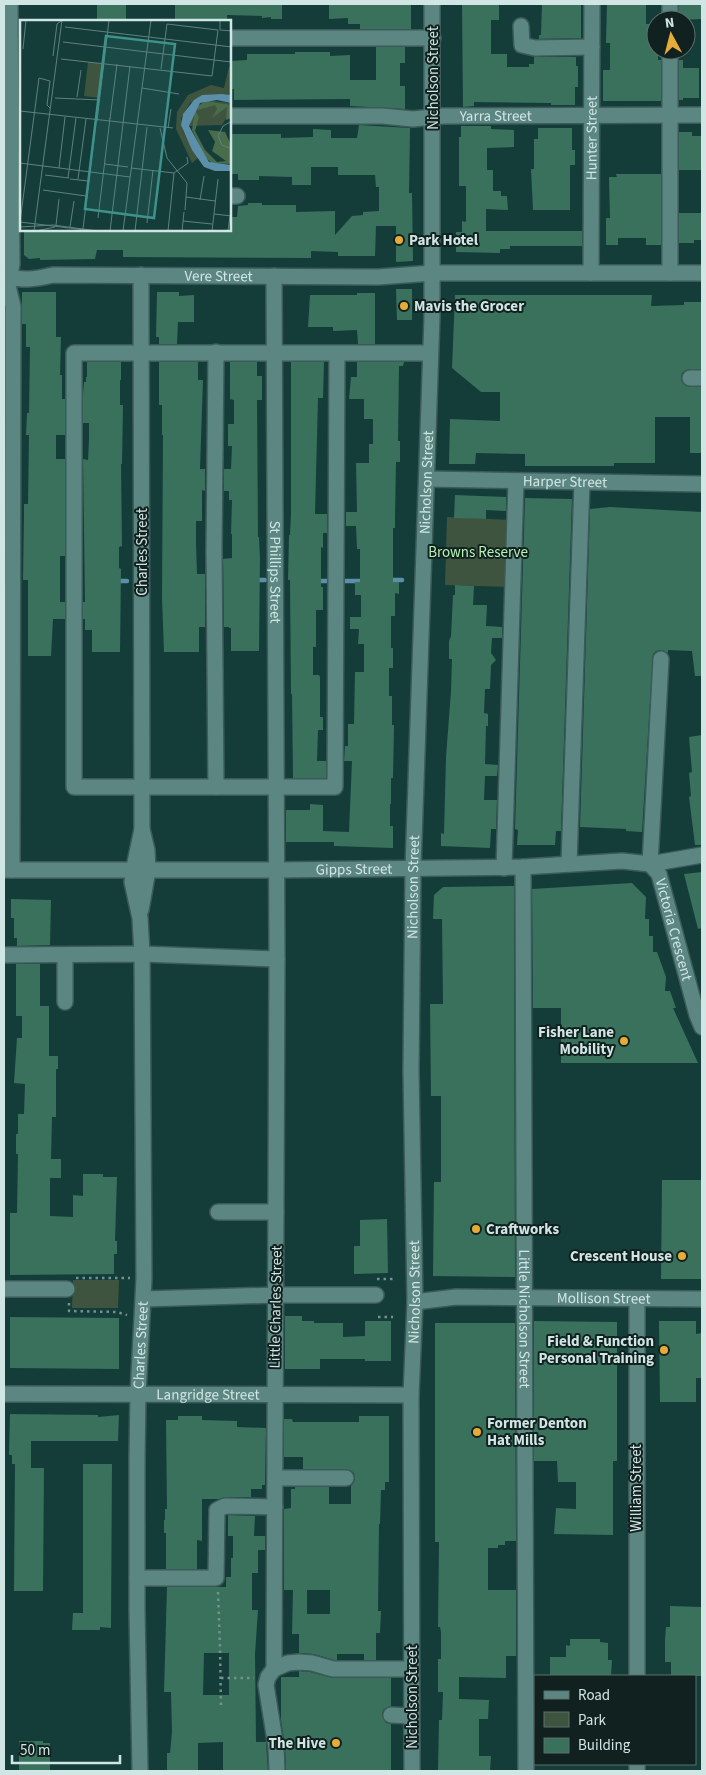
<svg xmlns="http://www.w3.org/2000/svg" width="706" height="1775" font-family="'Source Sans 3',sans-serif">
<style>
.green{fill:#3f543f}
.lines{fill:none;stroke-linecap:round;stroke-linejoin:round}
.stream{stroke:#5b8faa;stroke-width:4.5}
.building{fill:#39715c;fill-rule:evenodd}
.minor-casing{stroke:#3c5a58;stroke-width:18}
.path{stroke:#739290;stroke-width:2.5;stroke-dasharray:2.5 4;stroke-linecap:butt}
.minor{stroke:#5c8682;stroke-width:15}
.poi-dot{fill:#e7ac37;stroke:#10211f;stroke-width:2}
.labels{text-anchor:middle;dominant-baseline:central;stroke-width:4;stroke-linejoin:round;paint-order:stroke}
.street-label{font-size:15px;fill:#d0e6e4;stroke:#10211f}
.poi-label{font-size:15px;font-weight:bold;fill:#d0e6e4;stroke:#10211f;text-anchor:start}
.park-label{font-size:15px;fill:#b6f1b6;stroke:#10211f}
.inset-road{fill:none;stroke:#5f817e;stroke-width:1}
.view{fill:#3f928c;fill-opacity:0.15;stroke:#3f928c;stroke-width:2.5}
.inset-edge{fill:none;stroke:#d0e6e4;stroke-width:2.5}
</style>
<rect width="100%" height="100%" fill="#143d3a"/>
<g class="green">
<path d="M447,517L512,520L510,587L445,585Z"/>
<path d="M73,1280H119L118,1308H72Z"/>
</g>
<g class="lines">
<g class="stream">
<path d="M256,580H265"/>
<path d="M388,580H402"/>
<path d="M116,581H127"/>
<path d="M317,581H332"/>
<path d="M339,581H365"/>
</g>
</g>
<g class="building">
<path d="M97,4H126V21H114V19L97,20Z"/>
<path d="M175,4H282V19H271V17L262,18V16L227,15V19L175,21Z"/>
<path d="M329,4H411V29H360V24H348V18L329,19Z"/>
<path d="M462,4H499V20H491V54H507V67H529V64H534V57H576V66H578V87H575V105H551V103L474,102V106L463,107Z"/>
<path d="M542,4H581V38L539,39V35H541Z"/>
<path d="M607,4H646V24H656V50H658V60H661V101H603V70H610V43H606Z"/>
<path d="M679,4H702V19L679,20Z"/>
<path d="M376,47H405V63H400V86H405V109L350,106V99L234,100V89H230V61L247,60V54H295V52H330V56L350,55V80H376Z"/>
<path d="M679,60H683V68H699V98H683V100H679Z"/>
<path d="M359,125L410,128L409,193H412L413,261L396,262V226H376L375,256H338V252L311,251V258L123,257V250H97L95,259L40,260V258L29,259L24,255V230H230V217H237L238,206L248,205V203H262V205H296V212L335,211V235L352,216L363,215V212L379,211V187H376L375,175H338V167H311V185H292V177L259,176V180H238V174H230V134H281V138L313,137V129L331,130V138H357Z"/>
<path d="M461,126H491V129L514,130V147L487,148V170H493V191H501V196H507L508,210L486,209V231H582V246H510V249H500V253L456,252V232H462V221L466,222V186H459V137H461Z"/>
<path d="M538,128H572V150H575V165H570V210H533L531,169H534V139H538Z"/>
<path d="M679,132H692V136H702V170H679Z"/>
<path d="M616,174H661V245H646V238H618V245H606V218H610L609,177H617Z"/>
<path d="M679,213H702V240H694V243H679Z"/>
<path d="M396,289H412V320H397Z"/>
<path d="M22,292H56V337H61L60,375H62V399H65V435H56V459H65V556H60V602H65V619H53L51,656H28V580H23L24,515V504H28L29,435H26L27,413H29L30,347H26V324H22Z"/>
<path d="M157,292H179V296L194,295V322H178L177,344H159V337H156Z"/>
<path d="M357,293H375V344H358L357,330L333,331V327H308L310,295H357Z"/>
<path d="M455,295H652L651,306L684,305V302H702V369L686,370L682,373L681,378L682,382L686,386L702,387V453H690V417H655V463H614V466H525V454L476,453L475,464H449L450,419L500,421V392H481L452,368Z"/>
<path d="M87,362H121V380H120V405H123L122,464H121L122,546L119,547V568L121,569L120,652H92V630H85V619H83V602H85L83,459L88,460L89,440V423H83V394L84,382H86V377H87Z"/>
<path d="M159,362H198V380H203L200,469H205V491L202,490V521H196V544L197,574H205V627H199V652H164L162,598L163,435H162V405H159Z"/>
<path d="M230,362H257V376H262V400H257L258,537H259L260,558L259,651H231V628H229V627H224L223,559L232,558V534H231L232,500H229V491H224V469H231L232,446H228V424H234V400L230,399Z"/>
<path d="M291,362H324L323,398H318L315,514H327V533H323V548L321,547V587H323V610H316V647H313V675H319L320,677V717H323V730H318L317,761H326V778H293L292,694H291L290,580H288L289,535H290L291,514Z"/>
<path d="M357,362H404L403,366H399L398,441H400V462H396L395,518V528H393V582H399V594L395,593V616H391V648H393V668H389V696H392V725H394L393,778H391V804H390V826H393V848L334,846V842H286V810H310V804L323,805V831L349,832L352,761H344L345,746H348V724H354L355,672H364V644H358L359,629H350V617H361V595H355V582H360V549H357L356,526H346V512H357L356,463H369V444H373V419H364V399H349L351,377H357Z"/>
<path d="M455,495L506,497V511L486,510V519L454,518Z"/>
<path d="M525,498L572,499L561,831H556L555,845H517L518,830L515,829Z"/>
<path d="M610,507L702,512V676H695L692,651L668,650V653L661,650L656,651L653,654L642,832L626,831V829L580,827L590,509Z"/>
<path d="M455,585L474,586L473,605H487L486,626L502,627V638H492L491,653L496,660L491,665L490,689H485L484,713L488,714V726H486L485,764L498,765L497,776H485L484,800H497L496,829H491L490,848L441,846V833L444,834L446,757L451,691L452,659H449V641L451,636L453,595H455Z"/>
<path d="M702,735V845H695L689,797L691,796L689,773L692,772L689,737Z"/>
<path d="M702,872V928L698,929L684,874Z"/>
<path d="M632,883L646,897L645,919H649V936H653V952H657L666,977L665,991H670L676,1008H673L698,1063H561V1008H533L532,889Z"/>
<path d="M514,886L515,1277L433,1276L434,1182H441V1096H431L430,1004H443L442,919H433L434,895L443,887Z"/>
<path d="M11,899L51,900L50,945L17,946V938H14V918H11Z"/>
<path d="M16,964H40V1006H49V1056H58V1069H56V1117H52L51,1159H61V1178H50V1216L73,1217V1195L83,1196V1174H103V1177H117L115,1241H117V1254H114V1274L10,1275V1213H17L18,1154H16V1134H18V1114H24L25,1084L14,1083L17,1038H22V1016H16Z"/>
<path d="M662,1180H702V1279H661Z"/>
<path d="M387,1219L388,1273L354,1274V1246H360V1220Z"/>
<path d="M285,1316H302V1321H314V1323H343V1337L365,1336V1321H391V1361H365V1359H320V1369H285Z"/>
<path d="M10,1317L119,1318V1369L10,1368Z"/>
<path d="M534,1321L617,1322V1461H613V1535L554,1534L556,1508L576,1509V1482H558L557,1461H534Z"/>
<path d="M659,1321H696V1334L702,1333V1378H696V1402H660Z"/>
<path d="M435,1323H515L516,1541H505V1545H498V1548H488V1590H516V1656H506V1678L459,1677V1699L489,1700L488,1719H479V1756H491L490,1771H438L439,1720H442L443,1692H438V1659H441V1632L440,1627H438L439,1542H435Z"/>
<path d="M10,1414L98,1415V1417L119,1415L118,1441H31V1468H44L43,1591H14L15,1464H12V1455H9Z"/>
<path d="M178,1416H202V1420L237,1421V1427L266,1428L265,1485H262V1489H251V1497H225L219,1499H202V1541L197,1540V1569H166V1533H164V1520H165V1509H167L166,1420H178Z"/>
<path d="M359,1416H389V1482H385V1490H381L380,1524H379L378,1611H381L380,1633H376V1660H364V1654H337V1660H334L314,1654L299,1653V1634H292L293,1590H284V1509L291,1508V1489H295V1487H329V1504H351V1486L354,1482L355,1478L354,1473L350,1470L303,1469V1457H284V1419H292L293,1422H359ZM307,1590H330V1614H307Z"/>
<path d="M83,1464H112L111,1628L100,1627V1630H72L73,1613H83Z"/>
<path d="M228,1515L255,1516L254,1536H265V1550H258V1573H252V1610H258L255,1654L256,1742H266L268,1771H223V1742L198,1743V1771H167V1753H170L172,1732L171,1692H164L167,1587H226V1577H231V1558H233V1536H228ZM204,1653H229V1695H203Z"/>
<path d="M670,1606L702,1607V1676H671V1662H665V1640L666,1627H670Z"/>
<path d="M570,1639H600V1642L608,1643V1660H612L611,1676H550V1657H566V1645L570,1646Z"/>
<path d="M299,1671L310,1672L333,1678H391V1706L383,1710L382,1715L386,1723L391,1724V1771H286L285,1746L281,1720V1677H299Z"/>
<path d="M19,1741H43V1743H50V1771H19Z"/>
</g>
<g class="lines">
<g class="minor-casing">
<g id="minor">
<path d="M10,4L12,264L8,286L13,306L12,870"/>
<path d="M670,20V4"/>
<path d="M521,26L522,45L535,48L592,47"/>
<path d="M230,38H433"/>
<path id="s1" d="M230,116H382L413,119L443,116L702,115"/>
<path d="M230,196H237"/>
<path id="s2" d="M591,273L592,4"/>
<path d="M670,273V50"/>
<path id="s3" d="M274,276L277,959L274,1669L268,1677L266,1685L276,1747L277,1771"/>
<path id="s4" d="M4,277C25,280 32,280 53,275L378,277L433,273H702"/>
<path d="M216,352L214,551L216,787"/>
<path d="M337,353L335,787H74V353H430"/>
<path d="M690,378H702"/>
<path id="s5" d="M427,479L702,484"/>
<path d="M569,864L582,482"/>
<path d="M650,864L661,659"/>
<path id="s6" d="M650,864L659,874L697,1015L702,1027"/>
<path id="s7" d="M523,867L526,1771"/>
<path d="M504,868L516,481"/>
<path id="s8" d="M4,870H276L523,867L622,861L650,864L702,855"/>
<path d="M141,910L148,870L147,850L142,829L141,275"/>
<path d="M4,955L142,954L277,959"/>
<path d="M65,955V1002"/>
<path d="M218,1212H276"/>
<path d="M4,1289H67"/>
<path d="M144,1299L276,1295H376"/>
<path id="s9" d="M415,1302L456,1297L702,1299"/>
<path id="s10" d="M4,1394L411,1395"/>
<path d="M275,1478H346"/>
<path d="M137,1578H216L217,1510L225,1506L275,1507"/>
<path d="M274,1669L288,1663L299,1662L312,1663L333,1669H411"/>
<path d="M637,1676V1299"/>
<path d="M391,1715L411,1716"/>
<path d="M637,1764V1771"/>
<path id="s11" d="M140,1771L137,1611V1458L138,1394L144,1278L142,954L140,918L132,882L134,867L142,829"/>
<path id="s12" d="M412,1771L411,1395L415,1302L411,1071L413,869L432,317V4"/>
</g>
</g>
<g class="path">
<path d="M76,1278H130"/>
<path d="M377,1279H394"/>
<path d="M69,1303V1311L117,1312L127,1315"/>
<path d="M378,1317H393"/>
<path d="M218,1592L220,1647L221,1707"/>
<path d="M221,1678H254"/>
</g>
<use href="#minor" class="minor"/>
</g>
<g class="poi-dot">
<circle cx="399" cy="240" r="5"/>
<circle cx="404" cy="306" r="5"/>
<circle cx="624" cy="1041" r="5"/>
<circle cx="476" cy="1229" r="5"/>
<circle cx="682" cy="1256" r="5"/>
<circle cx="664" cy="1350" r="5"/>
<circle cx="477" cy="1432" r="5"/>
<circle cx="336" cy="1743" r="5"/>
</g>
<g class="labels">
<g class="street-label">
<text transform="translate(433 78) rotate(-90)">Nicholson Street</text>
<text stroke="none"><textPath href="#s1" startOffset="266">Yarra Street</textPath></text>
<text stroke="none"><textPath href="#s2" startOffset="135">Hunter Street</textPath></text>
<text stroke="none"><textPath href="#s4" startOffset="215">Vere Street</textPath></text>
<text stroke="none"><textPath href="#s5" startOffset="138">Harper Street</textPath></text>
<text stroke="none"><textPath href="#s12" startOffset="1289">Nicholson Street</textPath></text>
<text transform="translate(142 552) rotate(-90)">Charles Street</text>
<text stroke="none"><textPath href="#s3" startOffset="296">St Phillips Street</textPath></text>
<text stroke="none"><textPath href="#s8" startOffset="350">Gipps Street</textPath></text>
<text stroke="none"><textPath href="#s12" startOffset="884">Nicholson Street</textPath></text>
<text stroke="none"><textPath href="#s6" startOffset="71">Victoria Crescent</textPath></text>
<text stroke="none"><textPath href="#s12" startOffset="479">Nicholson Street</textPath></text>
<text stroke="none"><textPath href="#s9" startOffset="189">Mollison Street</textPath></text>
<text transform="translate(276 1307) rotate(-89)">Little Charles Street</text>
<text stroke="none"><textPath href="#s7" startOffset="452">Little Nicholson Street</textPath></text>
<text stroke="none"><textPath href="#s11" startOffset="426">Charles Street</textPath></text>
<text stroke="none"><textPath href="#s10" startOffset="204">Langridge Street</textPath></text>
<text transform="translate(636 1488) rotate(-90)">William Street</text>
<text transform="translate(412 1697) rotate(-90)">Nicholson Street</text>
</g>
<g class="poi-label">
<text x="409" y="240">Park Hotel</text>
<text x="414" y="306">Mavis the Grocer</text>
<text x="614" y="1032" text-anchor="end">Fisher Lane<tspan x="614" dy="17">Mobility</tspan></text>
<text x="486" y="1229">Craftworks</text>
<text x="672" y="1256" text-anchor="end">Crescent House</text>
<text x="654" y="1341" text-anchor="end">Field &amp; Function<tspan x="654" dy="17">Personal Training</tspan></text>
<text x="487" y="1423">Former Denton<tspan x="487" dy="17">Hat Mills</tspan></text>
<text x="326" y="1743" text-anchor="end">The Hive</text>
</g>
<g class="park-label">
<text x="478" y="552">Browns Reserve</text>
</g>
</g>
<g transform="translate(20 20)">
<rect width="211" height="211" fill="#143d3a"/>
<path d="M68,42L83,44L79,78L64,76ZM209,47H211V75L202,74L170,83L161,98L163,111L178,138L172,143L156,109L157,92L168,75L191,65L204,68ZM185,80L211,83V90L202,105L169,106L174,89Z" fill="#3f543f"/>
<path d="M186,81L211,85V98L206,100L207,87L192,98L197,89L195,85L178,90L177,87ZM175,90L179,97L175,111L185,130L197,142L206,141L192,131L195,122L188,110L205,112L211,125V144L191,143L185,136L172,110Z" fill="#496d4a"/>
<path d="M202,74L211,75V83L197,80L180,83L169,106L189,142L211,145V151H195L184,147L172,130L161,105L163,94L174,80L182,75Z" fill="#5b8faa"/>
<path class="inset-road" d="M120,0H147M200,0V10L212,11M45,7L212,27M43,22L211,42M3,29L6,0M33,36L37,4L41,1M41,39L192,56L198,10L147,4L141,49M122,68L159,74M57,77L61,50M35,78L80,80M0,91L153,108M90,99L97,44M77,101L89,0M212,101L203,106L198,116L202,125L212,129M140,108L147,138L167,163L165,190M148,108L151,89M0,143L110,157M85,144L108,147M39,148L45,97M111,148L154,153L168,143L167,137M25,155L49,158M48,158L56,98M50,159L68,161M58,159L66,99M23,170L66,176M166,177L195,181M180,180L184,156M194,194L212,196M78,198L90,98M163,201L192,204M0,202L19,58L30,61L27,85L30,88M0,202L74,211M127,203L133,150M36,205L39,179M0,207L33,205L78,211M50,207L54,181M63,209L76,101M14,211L42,0M16,211L35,207M90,211L110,46M103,211L131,0M115,211L127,107M148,211L154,153M162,211L164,192M192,211L198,159M208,211L210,196"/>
<path class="view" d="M86,16L155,24L134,198L65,189Z"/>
<rect width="211" height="211" class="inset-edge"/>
</g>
<rect width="706" height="1775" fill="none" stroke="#d0e6e4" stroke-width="10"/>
<rect x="534" y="1675" width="162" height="90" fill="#10211f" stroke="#5d706e"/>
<rect x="544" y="1691" width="25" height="8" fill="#5c8682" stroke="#5d706e"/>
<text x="578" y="1700" font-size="15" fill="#d0e6e4">Road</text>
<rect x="544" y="1712" width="25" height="15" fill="#3f543f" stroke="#5d706e"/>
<text x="578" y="1725" font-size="15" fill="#d0e6e4">Park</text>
<rect x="544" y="1738" width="25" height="15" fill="#39715c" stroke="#5d706e"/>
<text x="578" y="1750" font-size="15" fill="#d0e6e4">Building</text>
<g transform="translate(671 35) rotate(353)"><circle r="24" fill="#10211f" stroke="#5d706e"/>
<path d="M0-4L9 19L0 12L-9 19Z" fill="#e7ac37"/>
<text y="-8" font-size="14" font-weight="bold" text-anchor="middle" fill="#d0e6e4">N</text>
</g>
<path d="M12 1755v8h108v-8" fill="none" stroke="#d0e6e4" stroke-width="2.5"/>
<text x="20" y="1755" font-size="15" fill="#d0e6e4" stroke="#10211f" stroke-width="4" paint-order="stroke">50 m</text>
</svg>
